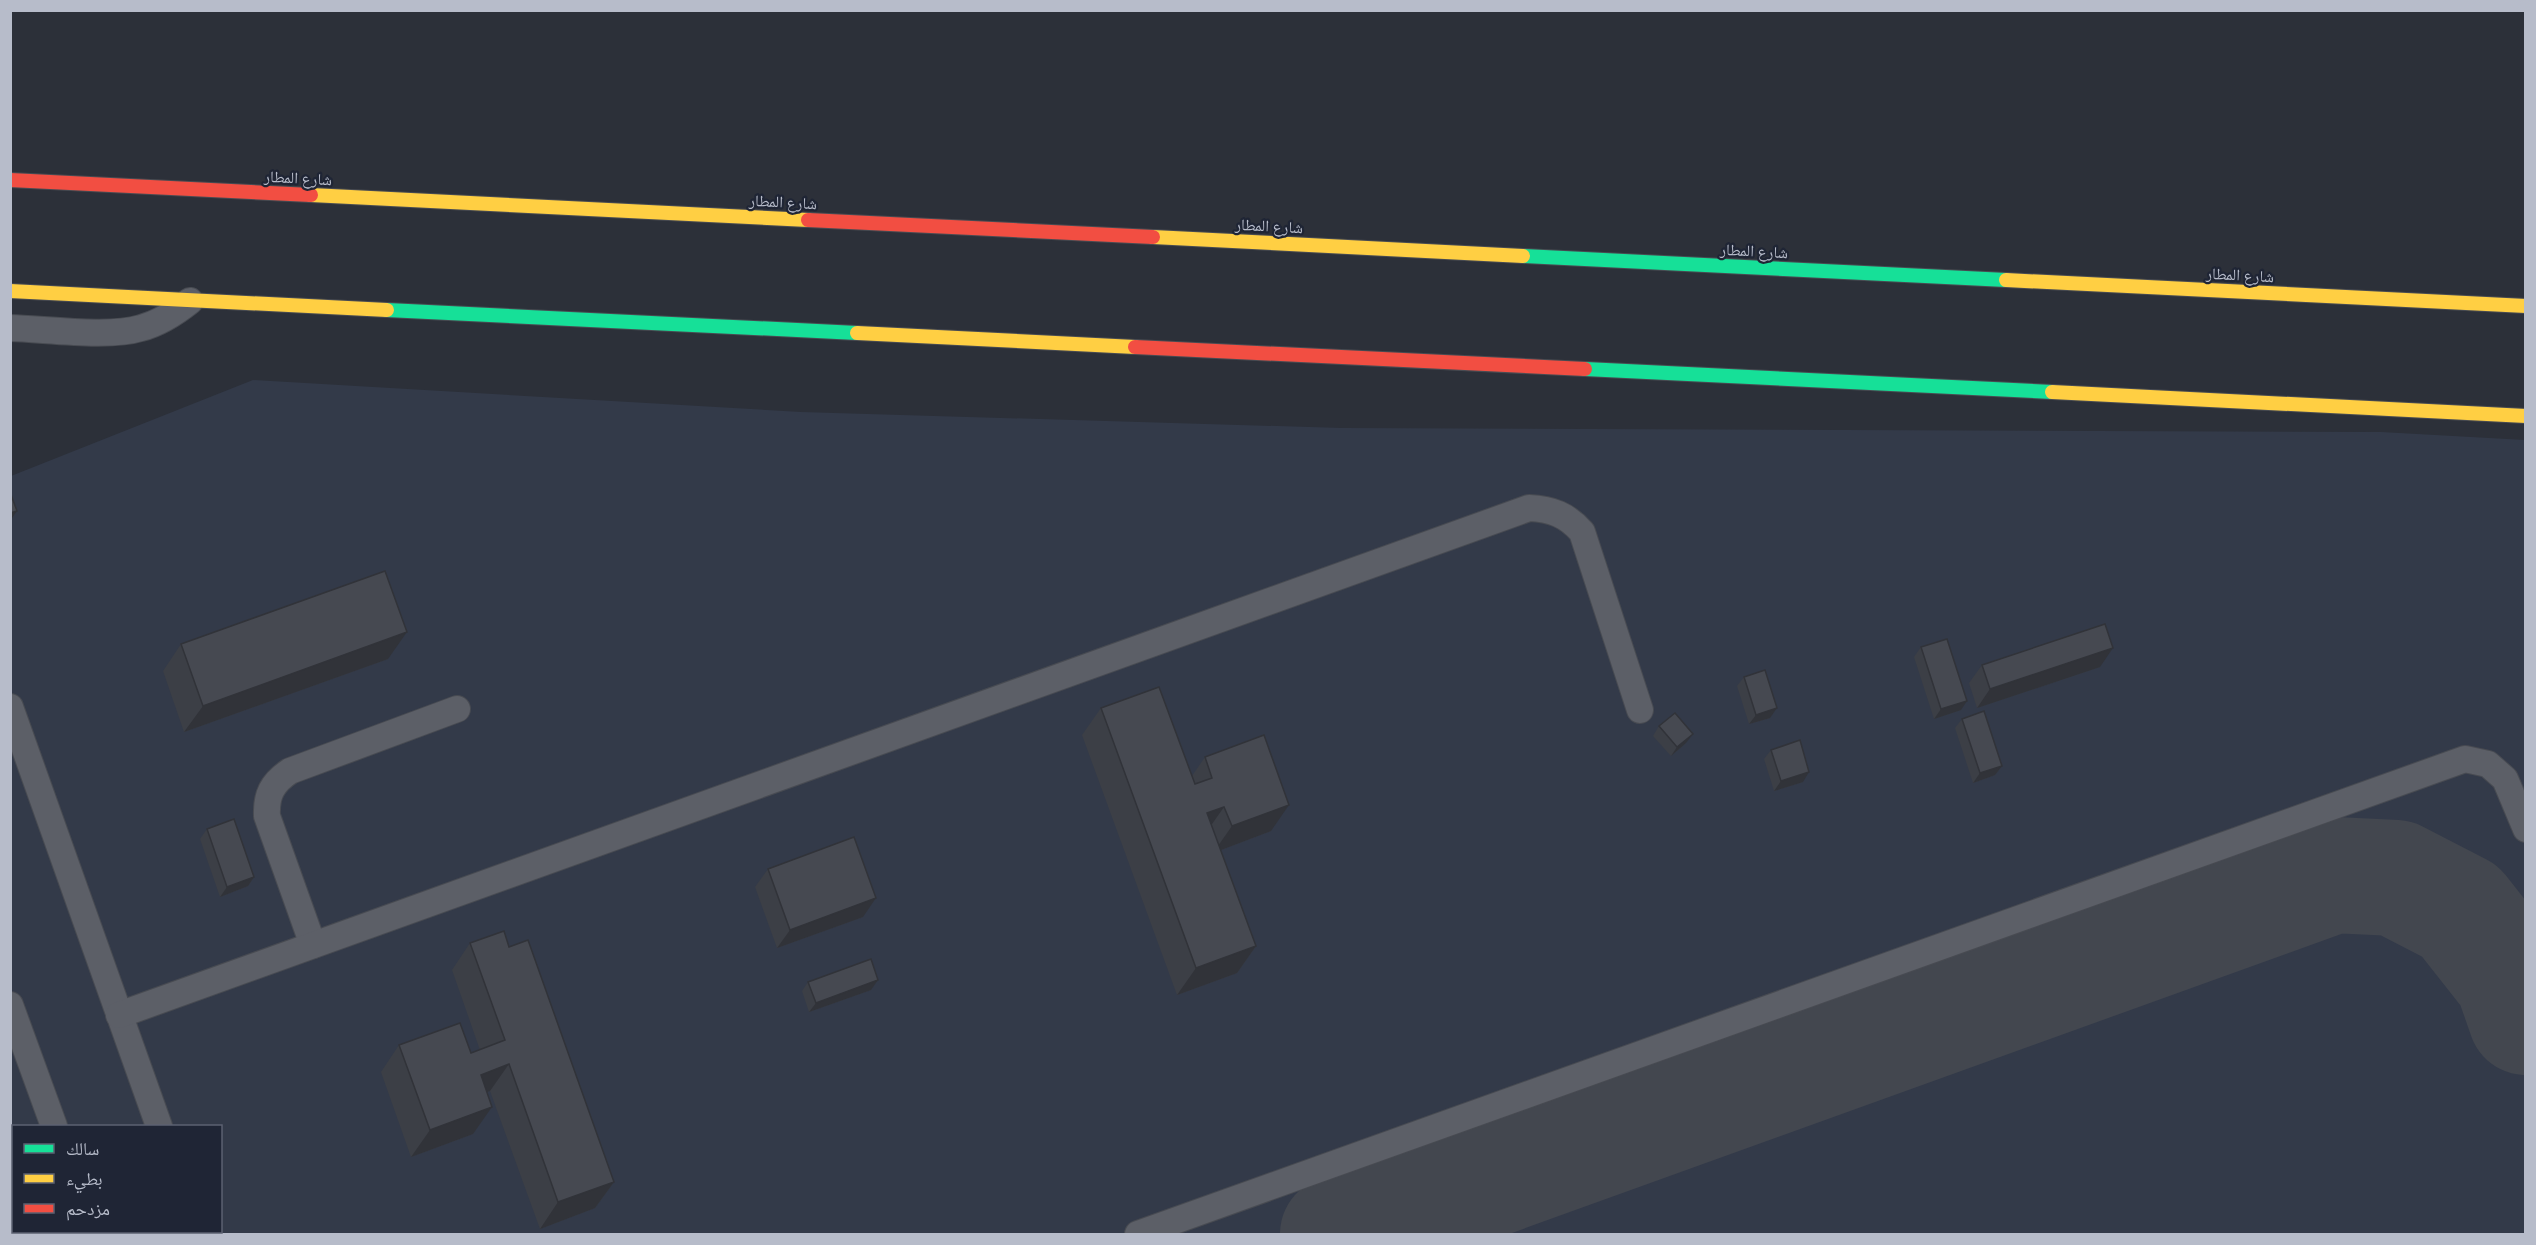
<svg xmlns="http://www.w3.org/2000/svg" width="2536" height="1245" font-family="'Roboto Condensed','Noto Naskh Arabic',sans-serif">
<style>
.airport{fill:#333a49;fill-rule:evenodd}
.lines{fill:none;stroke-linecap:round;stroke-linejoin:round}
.taxiway{stroke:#43474f;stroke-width:116}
.lane-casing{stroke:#484b52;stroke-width:28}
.fast-casing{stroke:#484b52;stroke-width:16}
.slow-casing{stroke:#484b52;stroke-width:16}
.jam-casing{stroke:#484b52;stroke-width:16}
.lane{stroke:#5c5f67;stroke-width:26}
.fast{stroke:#16e098;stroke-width:14}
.slow{stroke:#ffcf43;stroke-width:14}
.jam{stroke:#f24e42;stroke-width:14}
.wall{fill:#3c3f46}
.shaded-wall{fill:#313339}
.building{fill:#464951;stroke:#313339;stroke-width:1.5}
.labels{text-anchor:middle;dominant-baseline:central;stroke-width:4.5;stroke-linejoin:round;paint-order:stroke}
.street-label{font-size:16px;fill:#b7bcca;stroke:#1f2535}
</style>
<rect width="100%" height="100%" fill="#2c3039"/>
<path class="airport" d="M253,380L801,412L1342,428L2381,432L2525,440V1234H11V476ZM14,1126H220V1232H14Z"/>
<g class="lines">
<path class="taxiway" d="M1338,1234L2334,875L2396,878L2460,911L2512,977L2526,1017"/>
<g class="lane-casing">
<g id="lane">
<path d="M10,328C46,329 109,338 141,328C160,323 175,313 190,301"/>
<path d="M10,707L159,1126"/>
<path d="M313,945L267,816C266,795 272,783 290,771L457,709"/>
<path d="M10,1005L54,1126"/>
<path d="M119,1015L1529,508C1552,509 1567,515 1582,532L1640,710"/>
<path d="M91,1232L92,1234"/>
<path d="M196,1232L197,1234"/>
<path d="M1138,1234L2465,759L2488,764L2505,779L2526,829"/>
</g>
</g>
<g class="fast-casing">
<g id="fast">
<path d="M1523,256L2006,280"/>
<path d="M387,310L857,333"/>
<path d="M1585,369L2052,392"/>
</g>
</g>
<g class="slow-casing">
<g id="slow">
<path d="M311,195L808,220"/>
<path d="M1153,237L1523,256"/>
<path d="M2006,280L2526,306"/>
<path d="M10,291L387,310"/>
<path d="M857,333L1135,347"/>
<path d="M2052,392L2526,416"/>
</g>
</g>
<g class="jam-casing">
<g id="jam">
<path d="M10,180L311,195"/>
<path d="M808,220L1153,237"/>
<path d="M1135,347L1585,369"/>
</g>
</g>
<use href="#lane" class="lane"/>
<use href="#fast" class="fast"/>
<use href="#slow" class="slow"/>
<use href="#jam" class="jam"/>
</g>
<g class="wall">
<path d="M181,644L388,659L184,732L163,671Z"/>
<path d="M1921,647L1961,710L1934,719L1914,657Z"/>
<path d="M1982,665L2100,667L1977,708L1969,683Z"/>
<path d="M1744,677L1770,718L1749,724L1737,686Z"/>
<path d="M1101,708L1192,776L1205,757L1271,831L1221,850L1256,946L1237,973L1177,995L1082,735Z"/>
<path d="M1962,719L2002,766L1995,775L1973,783L1955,728Z"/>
<path d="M1659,726L1686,743L1671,756L1653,736Z"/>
<path d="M1771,750L1803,782L1774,791L1764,759Z"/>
<path d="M207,829L254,877L248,886L220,897L200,839Z"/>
<path d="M768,869L863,917L777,948L755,887Z"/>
<path d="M470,943L509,947L614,1182L595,1208L540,1229L490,1091L487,1092L473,1134L411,1157L381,1072L399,1045L471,1053L480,1050L452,970Z"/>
<path d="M808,982L871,990L809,1012L802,991Z"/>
</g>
<g class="shaded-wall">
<path d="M17,511L10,521V513Z"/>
<path d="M407,632L388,659L184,732L203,706Z"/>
<path d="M2113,648L2100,667L1977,708L1990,689Z"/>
<path d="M1967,701L1961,710L1934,719L1941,709Z"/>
<path d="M1777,708L1770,718L1749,724L1756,715Z"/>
<path d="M1693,734L1686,743L1671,756L1677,747Z"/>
<path d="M2002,766L1995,775L1973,783L1980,773Z"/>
<path d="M1809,772L1803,782L1774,791L1781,781Z"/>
<path d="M1289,805L1271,831L1213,853L1232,826Z"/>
<path d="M1224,807L1205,834L1207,813Z"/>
<path d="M254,877L248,886L220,897L227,887Z"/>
<path d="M876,898L863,917L777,948L790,930Z"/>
<path d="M1256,946L1237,973L1177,995L1196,968Z"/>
<path d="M878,980L871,990L809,1012L816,1003Z"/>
<path d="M509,1064L490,1091L462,1101L481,1075Z"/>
<path d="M492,1107L473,1134L411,1157L430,1130Z"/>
<path d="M614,1182L595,1208L540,1229L558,1202Z"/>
</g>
<g class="building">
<path d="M10,492L17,511L10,513Z"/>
<path d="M385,571L407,632L203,706L181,644Z"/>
<path d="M2105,624L2113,648L1990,689L1982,665Z"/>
<path d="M1947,639L1967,701L1941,709L1921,647Z"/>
<path d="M1765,670L1777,708L1756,715L1744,677Z"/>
<path d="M1159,687L1195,784L1212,778L1205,757L1264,735L1289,805L1232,826L1224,807L1207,813L1256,946L1196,968L1101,708Z"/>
<path d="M1984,711L2002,766L1980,773L1962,719Z"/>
<path d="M1675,713L1693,734L1677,747L1659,726Z"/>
<path d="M1800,740L1809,772L1781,781L1771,750Z"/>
<path d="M234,819L254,877L227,887L207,829Z"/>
<path d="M854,837L876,898L790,930L768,869Z"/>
<path d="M504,931L509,947L528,940L614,1182L558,1202L509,1064L481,1075L492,1107L430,1130L399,1045L460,1023L471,1053L505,1040L470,943Z"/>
<path d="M871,959L878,980L816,1003L808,982Z"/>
</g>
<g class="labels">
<g class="street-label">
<text transform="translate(298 178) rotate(3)">شارع المطار</text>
<text transform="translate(783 202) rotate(3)">شارع المطار</text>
<text transform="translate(1269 226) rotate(3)">شارع المطار</text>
<text transform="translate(1754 251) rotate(3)">شارع المطار</text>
<text transform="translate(2240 275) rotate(3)">شارع المطار</text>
</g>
</g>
<rect width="2536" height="1245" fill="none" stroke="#b7bcca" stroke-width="24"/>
<rect x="12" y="1125" width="210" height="108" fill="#1f2535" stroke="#5c6171" stroke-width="1.5"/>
<rect x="24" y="1144" width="30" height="9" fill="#16e098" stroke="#5c6171" stroke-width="1.5"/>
<text x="66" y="1155" font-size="18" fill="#b7bcca">سالك</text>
<rect x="24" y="1174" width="30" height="9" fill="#ffcf43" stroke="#5c6171" stroke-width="1.5"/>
<text x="66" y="1185" font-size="18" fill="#b7bcca">بطيء</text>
<rect x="24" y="1204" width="30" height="9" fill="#f24e42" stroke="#5c6171" stroke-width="1.5"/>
<text x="66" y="1215" font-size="18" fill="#b7bcca">مزدحم</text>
</svg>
